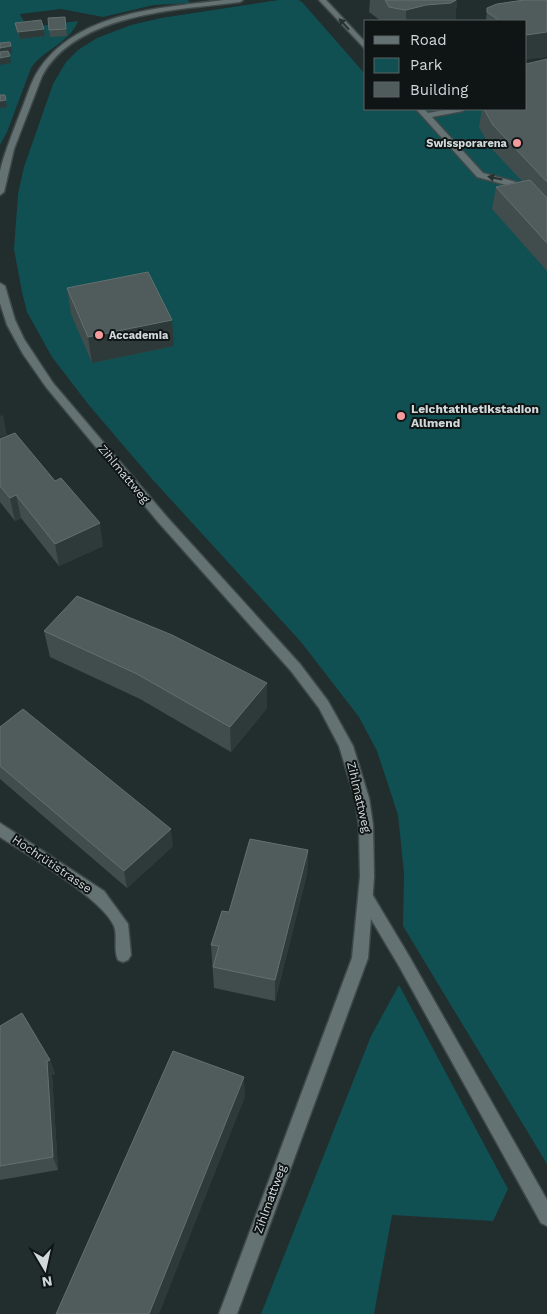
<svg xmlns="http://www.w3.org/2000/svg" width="547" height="1314" font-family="'Work Sans',sans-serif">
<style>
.green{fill:#105052}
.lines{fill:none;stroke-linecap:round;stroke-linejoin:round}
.service-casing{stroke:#3e4849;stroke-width:3}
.minor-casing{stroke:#3e4849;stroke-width:3}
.service{fill:#657273;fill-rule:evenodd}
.minor{fill:#657273;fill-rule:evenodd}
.wall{fill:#414c4d}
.shaded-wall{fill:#2e3a3a}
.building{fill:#505c5c;stroke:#646f6f}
.oneway{fill:#293030}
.poi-dot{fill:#f59b9d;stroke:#0f1414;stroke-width:2}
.labels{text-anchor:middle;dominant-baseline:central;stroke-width:4;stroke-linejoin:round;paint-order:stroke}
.far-poi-label{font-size:11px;font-weight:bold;fill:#d1d8d9;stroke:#0f1414;text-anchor:end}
.poi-label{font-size:12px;font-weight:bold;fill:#d1d8d9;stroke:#0f1414;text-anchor:start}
.street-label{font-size:12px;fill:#d1d8d9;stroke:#0f1414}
</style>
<rect width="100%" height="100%" fill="#222d2d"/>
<g class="green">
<path d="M0,0H188L190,3L154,5L103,17L61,9L20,14L26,26L23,28L78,21C71,42 43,50 31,68L7,132L0,145Z"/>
<path d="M279,0H298L302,2L366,75V109H526L547,75V1164L403,926L404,873L398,815L377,751L359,717L301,642L152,479L88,404L52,357L27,312L22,292L14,249L18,194L24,167L53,84L66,62L78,50L97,38L131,25L161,18Z"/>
<path d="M399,985L508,1189L493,1221L392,1215L374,1314H261L371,1036Z"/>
</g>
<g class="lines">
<g class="service-casing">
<g id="service">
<path d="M319,0H326L366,43V50Z"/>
<path d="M416,109H424L428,113L450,109H464L463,111L432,117L483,173L516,182L527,190L547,212V220L544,219L521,194L510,186L477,177Z"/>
<path d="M367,893L372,894L409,956L547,1200V1226L541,1223L399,966L362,904L360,899L362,894Z"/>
</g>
</g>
<g class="minor-casing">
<g id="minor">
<path d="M224,0H243L240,2C178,10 76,13 42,76L14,149L4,192L0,195V171L3,160C9,141 16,124 23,106C28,93 32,79 40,68C80,11 162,8 224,0Z"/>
<path d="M0,283L5,286L15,320L24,339L53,383L167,517L300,664L328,701L353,746L369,798L373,825L374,877L368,958L237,1314H219L352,958L360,877L359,825L355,798L339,746L319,708L291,671L159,523L46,387L23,354L7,325L0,303Z"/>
<path d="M0,823L104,891L128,924L131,955L128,960L123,962L118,960C113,949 118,936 114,926C103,899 26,854 0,837Z"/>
</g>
</g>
<use href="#service" class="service"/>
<use href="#minor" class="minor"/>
</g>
<g class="wall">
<path d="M370,0H457L455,21H381L369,12Z"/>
<path d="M547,0V57L526,59V21H486L487,8Z"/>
<path d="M65,17L67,36L50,37L49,30Z"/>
<path d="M15,23L44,29L45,36L20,39L16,30Z"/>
<path d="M547,59V271L492,209L496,187L522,181L490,147L479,127L482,109H526Z"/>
<path d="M67,288L174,346L92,363L71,314Z"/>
<path d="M0,439L103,546L59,566L21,518L15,521L0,502Z"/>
<path d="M44,631L267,708L231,752L140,699L50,657Z"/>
<path d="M0,727L173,846L127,888L0,779Z"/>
<path d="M308,850L307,874L275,1001L214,988L211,945L229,912Z"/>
<path d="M0,1026L50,1060L55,1074L52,1075L58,1170L0,1180Z"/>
</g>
<g class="shaded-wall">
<path d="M457,0L455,21H406V10L426,5Z"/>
<path d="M44,29L45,36L20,39L18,32Z"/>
<path d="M547,32V57L526,59V35Z"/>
<path d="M11,46L12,53L0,55V48Z"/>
<path d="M10,56L11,63L0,65V58Z"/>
<path d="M5,95L7,107L0,108V101Z"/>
<path d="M172,320L174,346L92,363L88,337Z"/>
<path d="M3,415L7,435L0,437V416Z"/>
<path d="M16,495L21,518L15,521L10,498Z"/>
<path d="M100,523L103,546L59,566L55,544Z"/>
<path d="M267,683V708L231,752L230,727Z"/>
<path d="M171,829L173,846L127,888L124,871Z"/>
<path d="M308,850L307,874L275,1001V980Z"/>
<path d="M50,1060L55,1074L52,1075L58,1170L53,1157L47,1061Z"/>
<path d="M244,1077L245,1097L159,1314H149Z"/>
</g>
<g class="building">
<path d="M385,0H456L451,3L426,5L406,10L399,9L389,7Z"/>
<path d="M524,0H547V32L526,35V21H500L487,12V8L497,4Z"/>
<path d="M65,17L66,29L49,30L48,18Z"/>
<path d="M41,20L44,29L18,32L15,23Z"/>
<path d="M10,42L11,46L0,48V43Z"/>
<path d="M8,51L10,56L0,58V52Z"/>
<path d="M547,59V182L493,125L484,109H526V64Z"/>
<path d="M0,95H5L6,100L0,101Z"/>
<path d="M530,180L547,198V243L496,187Z"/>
<path d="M148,272L172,320L88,337L67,288Z"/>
<path d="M15,433L55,481L61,478L100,523L55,544L16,495L10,498L0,486V439Z"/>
<path d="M77,596L172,635L267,683L230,727L137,674L44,631Z"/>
<path d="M23,709L171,829L124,871L0,766V727Z"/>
<path d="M250,839L308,850L275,980L213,967L219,946L211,945L222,911L229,912Z"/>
<path d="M22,1013L50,1060L47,1061L53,1157L0,1166V1026Z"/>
<path d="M173,1051L244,1077L149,1314H56Z"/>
</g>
<defs><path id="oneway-solid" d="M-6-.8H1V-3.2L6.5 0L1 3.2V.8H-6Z" transform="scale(1.25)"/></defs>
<g class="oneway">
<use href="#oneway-solid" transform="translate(344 24) rotate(-132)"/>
<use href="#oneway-solid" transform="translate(495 178) rotate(-168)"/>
</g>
<g class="poi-dot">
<circle cx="517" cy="143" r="5"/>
<circle cx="99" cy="335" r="5"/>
<circle cx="401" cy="416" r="5"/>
</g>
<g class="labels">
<g class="far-poi-label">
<text x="507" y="143">Swissporarena</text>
<text x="109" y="335" text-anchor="start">Accademia</text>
</g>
<g class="poi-label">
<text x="411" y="409">Leichtathletikstadion<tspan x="411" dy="14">Allmend</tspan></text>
</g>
<g class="street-label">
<text transform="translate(124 474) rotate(50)">Zihlmattweg</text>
<text transform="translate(359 797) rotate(77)">Zihlmattweg</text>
<text transform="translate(52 864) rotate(34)">Hochrütistrasse</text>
<text transform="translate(270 1199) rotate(-70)">Zihlmattweg</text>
</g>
</g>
<rect x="364" y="20" width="162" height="90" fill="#0f1414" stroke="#5d6263"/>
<rect x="374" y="36" width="25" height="8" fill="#657273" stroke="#5d6263"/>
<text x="410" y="45" font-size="15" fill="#d1d8d9">Road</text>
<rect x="374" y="58" width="25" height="15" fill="#105052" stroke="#5d6263"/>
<text x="410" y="70" font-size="15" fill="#d1d8d9">Park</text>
<rect x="374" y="82" width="25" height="15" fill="#505c5c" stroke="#5d6263"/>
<text x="410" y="95" font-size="15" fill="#d1d8d9">Building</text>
<g transform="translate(45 1269) rotate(171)" stroke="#0f1414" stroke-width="4" paint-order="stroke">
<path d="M0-4L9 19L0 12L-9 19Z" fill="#d1d8d9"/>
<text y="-8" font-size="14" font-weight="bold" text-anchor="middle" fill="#d1d8d9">N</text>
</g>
</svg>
